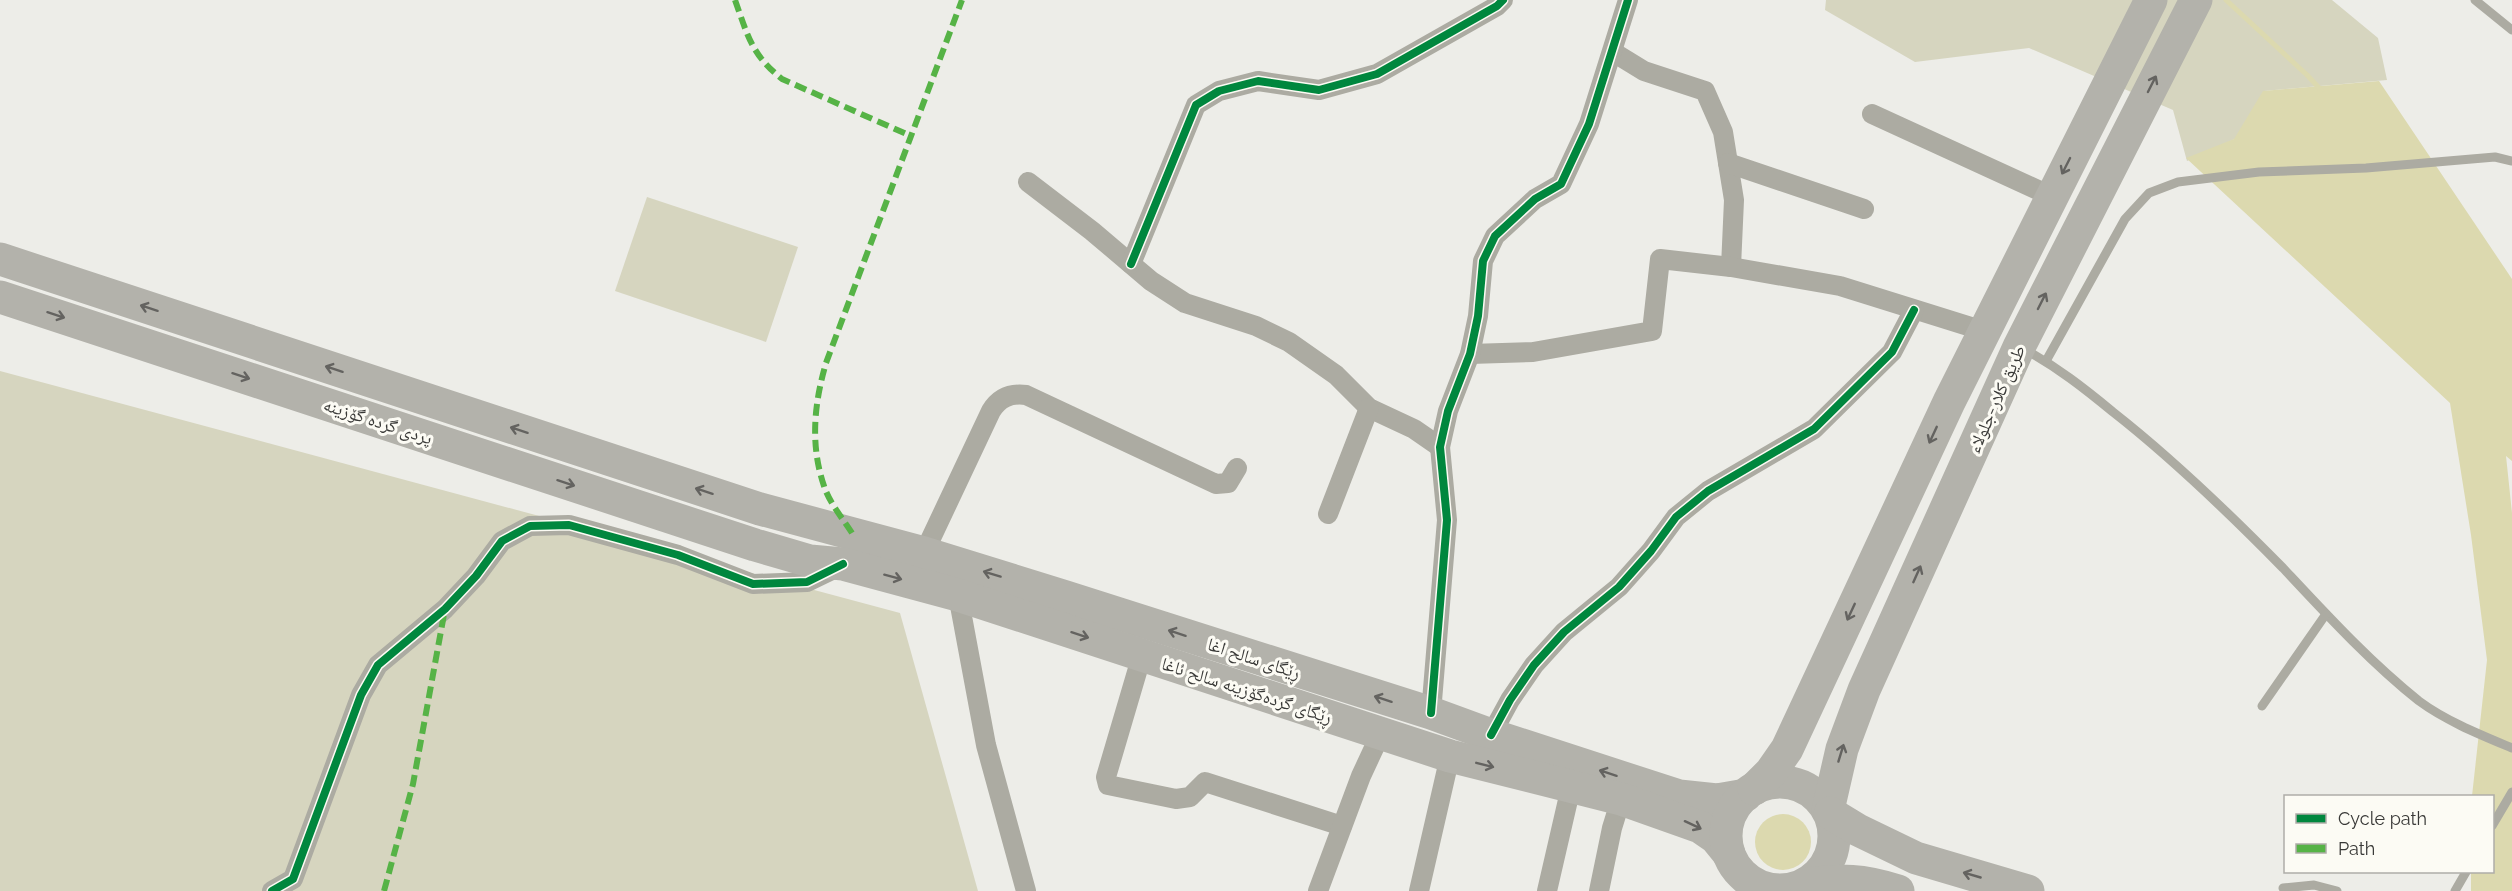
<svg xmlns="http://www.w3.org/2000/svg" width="2512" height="891" font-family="Raleway,'Noto Naskh Arabic',sans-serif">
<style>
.green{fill:#d6d5bf}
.water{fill:#dcd9af}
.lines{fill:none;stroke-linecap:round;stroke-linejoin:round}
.stream{stroke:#dcd9af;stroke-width:5}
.lane{stroke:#acaba2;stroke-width:9}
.street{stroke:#acaba2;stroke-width:20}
.highway{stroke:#b3b2ab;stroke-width:33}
.quiet{stroke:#56b346;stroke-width:6;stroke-dasharray:12 6;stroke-linecap:butt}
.cycleway-casing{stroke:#fcfbf4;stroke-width:11}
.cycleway{stroke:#00873e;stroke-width:8}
.oneway{stroke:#646360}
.labels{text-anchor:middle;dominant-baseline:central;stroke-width:6;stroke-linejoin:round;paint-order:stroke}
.street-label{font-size:18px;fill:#393937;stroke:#fcfbf4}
</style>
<rect width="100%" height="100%" fill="#edede8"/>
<g class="green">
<path d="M1826,0H2332L2378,38L2387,80L2264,91L2239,137L2187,161L2173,110L2029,48L1915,62L1825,10Z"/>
<path d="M647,197L798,247L766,342L615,291Z"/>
<path d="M0,371L900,613L978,891H0Z"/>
</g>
<g class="water">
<path d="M2379,81L2512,279V461L2506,456L2512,513V891H2471V872H2492V796H2472L2487,660L2471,535L2450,403L2186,158L2234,139L2263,91Z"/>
<circle cx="1783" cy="842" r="28"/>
</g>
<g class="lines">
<path class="stream" d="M2226,0L2307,75L2321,90"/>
<g class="lane">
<path d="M2475,0L2512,30"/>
<path d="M2024,349C2057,367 2084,388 2113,412C2173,459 2229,513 2283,568C2326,614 2370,662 2419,701C2446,721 2481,735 2512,748"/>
<path d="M2046,361L2125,219L2149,193L2178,182L2259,172L2366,168L2495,157L2512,161"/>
<path d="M2262,706L2326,614"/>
<path d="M2492,826L2512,792"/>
<path d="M2283,888L2314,885L2337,891"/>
<path d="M2455,891L2466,872"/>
</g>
<g class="street">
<path d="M1613,52L1644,71L1705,91L1723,132L1734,200L1731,267"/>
<path d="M1872,114L2051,196"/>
<path d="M1728,163L1864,209"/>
<path d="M1028,182L1092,231L1151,281L1185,303L1256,326L1289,342L1336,375L1369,408L1414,429L1440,447"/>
<path d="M1131,264L1196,105L1219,91L1258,81L1319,90L1377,74L1497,6L1503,0"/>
<path d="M1470,354L1533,352L1652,331L1660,259L1731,267L1840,286L1984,331"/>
<path d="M1328,514L1369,408"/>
<path d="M924,553L991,411C999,398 1010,393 1026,395L1216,484L1228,483L1237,468"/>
<path d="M958,595L986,745L1026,891"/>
<path d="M1142,655L1106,777L1108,785L1176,799L1190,797L1205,782L1342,826"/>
<path d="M1431,713L1447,520L1440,447L1448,411L1470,354L1478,316L1483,261L1495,236L1535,199L1561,184L1589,124L1628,0"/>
<path d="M1491,735L1510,700L1534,665L1564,632L1619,587L1651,551L1676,517L1708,491L1814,429L1892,352L1914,310"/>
<path d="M272,891L293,879L361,695L378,665L445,609L476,576L502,541L530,526L569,525L678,555L753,584L807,582L838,567"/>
<path d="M1318,891L1361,776L1381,733"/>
<path d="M1419,891L1450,756"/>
<path d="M1547,891L1571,787"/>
<path d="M1599,891L1612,828L1621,799"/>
</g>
<g class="highway">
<path d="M0,259L760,509L924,553L1066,597L1431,713L1491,735L1679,796L1717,800L1746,795"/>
<path d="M0,297L755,545L810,561L843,564L958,595L1450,756L1621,799L1700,827L1716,838L1729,854"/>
<circle cx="1780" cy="836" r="54"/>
<path d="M1754,789L1771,772L1787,749L1949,402L2151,0"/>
<path d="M1828,810L1842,749L1864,690L2019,347L2196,0"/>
<path d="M1830,813L1858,830L1916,858L2028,891"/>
<path d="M1806,884C1845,880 1860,879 1898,891"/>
</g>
<g class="quiet">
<path d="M735,0C748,36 751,54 782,79L911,136"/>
<path d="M852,533C843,519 829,502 824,486C810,445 814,404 826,363L962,0"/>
<path d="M384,891L413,784L445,609"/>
</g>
<g class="cycleway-casing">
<g id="cycleway">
<path d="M1131,264L1196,105L1219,91L1258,81L1319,90L1377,74L1497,6L1503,0"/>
<path d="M1431,713L1447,520L1440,447L1448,411L1470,354L1478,316L1483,261L1495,236L1535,199L1561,184L1589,124L1628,0"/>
<path d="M1491,735L1510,700L1534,665L1564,632L1619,587L1651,551L1676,517L1708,491L1814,429L1892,352L1914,310"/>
<path d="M272,891L293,879L361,695L378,665L445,609L476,576L502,541L530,526L569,525L678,555L753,584L807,582L843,564"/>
</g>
</g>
<use href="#cycleway" class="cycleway"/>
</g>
<defs><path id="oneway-shaft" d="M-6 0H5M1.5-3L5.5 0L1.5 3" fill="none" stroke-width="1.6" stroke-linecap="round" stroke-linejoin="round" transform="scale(1.5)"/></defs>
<g class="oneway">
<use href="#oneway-shaft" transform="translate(2152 84) rotate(-63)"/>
<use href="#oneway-shaft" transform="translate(2066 166) rotate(117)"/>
<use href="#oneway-shaft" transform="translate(2042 301) rotate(-63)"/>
<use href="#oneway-shaft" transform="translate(149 308) rotate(-162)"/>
<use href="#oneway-shaft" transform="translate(56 315) rotate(18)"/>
<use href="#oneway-shaft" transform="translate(334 369) rotate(-162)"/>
<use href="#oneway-shaft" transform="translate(241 376) rotate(18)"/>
<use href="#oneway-shaft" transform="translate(519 430) rotate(-162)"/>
<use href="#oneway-shaft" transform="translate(1933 435) rotate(115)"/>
<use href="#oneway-shaft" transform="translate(566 483) rotate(18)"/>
<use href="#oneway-shaft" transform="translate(704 491) rotate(-162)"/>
<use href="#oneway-shaft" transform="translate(992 574) rotate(-163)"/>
<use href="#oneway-shaft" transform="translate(1917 574) rotate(-66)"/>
<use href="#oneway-shaft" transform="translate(893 577) rotate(15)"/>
<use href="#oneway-shaft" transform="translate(1851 612) rotate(115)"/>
<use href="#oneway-shaft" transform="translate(1177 633) rotate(-162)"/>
<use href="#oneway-shaft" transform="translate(1080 635) rotate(18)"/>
<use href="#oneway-shaft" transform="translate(1383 699) rotate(-162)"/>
<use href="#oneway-shaft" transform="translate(1841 753) rotate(-73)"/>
<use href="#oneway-shaft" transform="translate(1485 765) rotate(14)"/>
<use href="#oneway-shaft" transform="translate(1608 773) rotate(-162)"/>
<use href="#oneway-shaft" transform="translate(1693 825) rotate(25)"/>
<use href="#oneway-shaft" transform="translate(1972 875) rotate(-164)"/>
</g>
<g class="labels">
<g class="street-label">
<text transform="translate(1996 399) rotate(-66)">طريق كلار-جلولاء</text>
<text transform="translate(378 421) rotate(18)">پردی گردە گۆزینە</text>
<text transform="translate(1254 658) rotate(18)">ڕێگای سالح اغا</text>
<text transform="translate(1247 690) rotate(18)">ڕێگای گردەگۆزینە سالح ئاغا</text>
</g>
</g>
<rect x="2284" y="795" width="210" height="78" fill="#fcfbf4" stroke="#aeada8" stroke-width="1.5"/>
<rect x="2296" y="814" width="30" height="9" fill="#00873e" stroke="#aeada8" stroke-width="1.5"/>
<text x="2338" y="825" font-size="18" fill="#393937">Cycle path</text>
<rect x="2296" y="844" width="30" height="9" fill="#56b346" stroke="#aeada8" stroke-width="1.5"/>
<text x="2338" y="855" font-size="18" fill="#393937">Path</text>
</svg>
